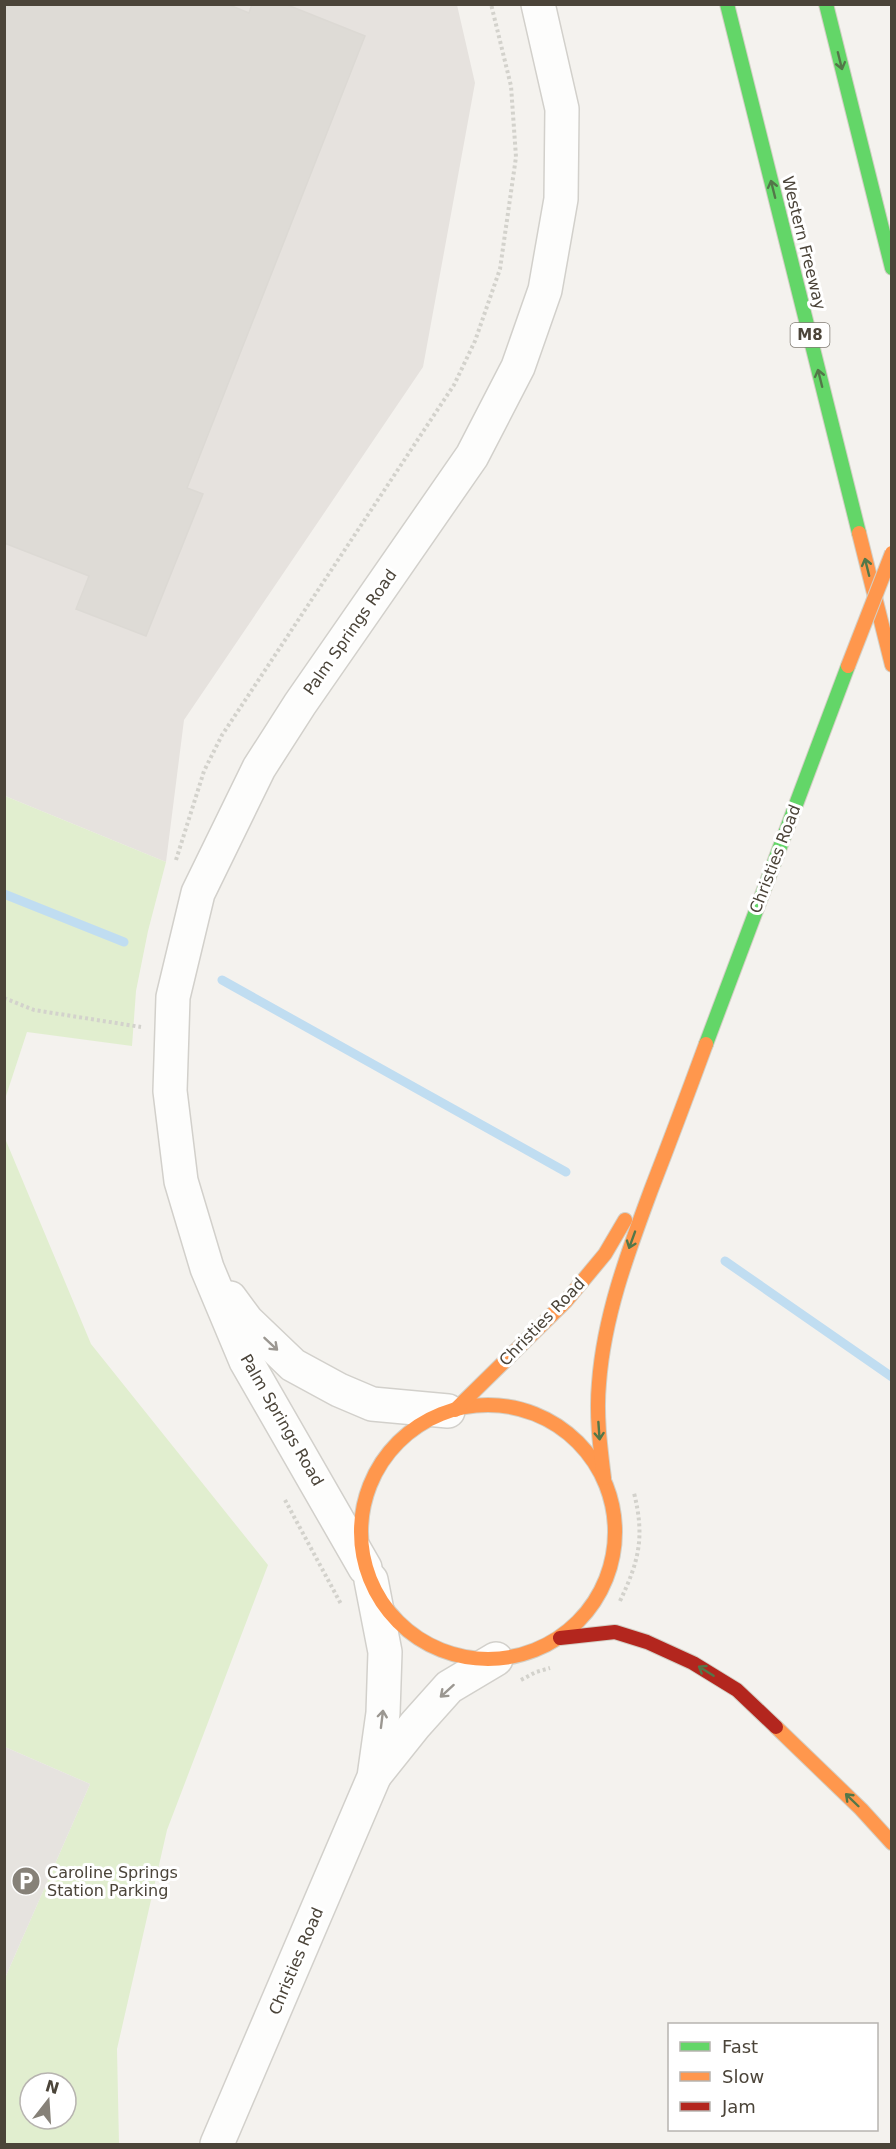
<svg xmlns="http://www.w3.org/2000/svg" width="896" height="2149" font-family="'DejaVu Sans',sans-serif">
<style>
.industrial{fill:#e6e2de}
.green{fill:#e1eecf;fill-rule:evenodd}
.parking{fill:#e6e3df}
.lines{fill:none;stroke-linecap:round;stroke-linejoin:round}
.stream{stroke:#c0ddf1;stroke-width:9}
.building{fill:#dedbd6;stroke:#dcd9d4;stroke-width:1.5}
.street-casing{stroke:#d2d0cb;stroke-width:36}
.fast-casing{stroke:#d3cfc5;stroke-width:16}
.slow-casing{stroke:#d3cfc5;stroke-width:16}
.jam-casing{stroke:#d3cfc5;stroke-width:16}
.path{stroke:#d3d2cc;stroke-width:4;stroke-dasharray:3 3;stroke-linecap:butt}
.street{stroke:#fdfdfc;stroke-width:33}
.fast{stroke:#63d668;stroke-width:14}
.slow{stroke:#ff974d;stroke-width:14}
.jam{stroke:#b3261e;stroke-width:14}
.slow-bridge-casing{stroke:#d3cfc5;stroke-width:16;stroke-linecap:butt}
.slow-bridge{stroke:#ff974d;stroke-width:14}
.oneway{stroke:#537749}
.oneway2{stroke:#9b9791}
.labels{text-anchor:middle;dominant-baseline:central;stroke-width:6;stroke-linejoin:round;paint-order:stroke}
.shield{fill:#fff;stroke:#817c74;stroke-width:1.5}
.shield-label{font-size:15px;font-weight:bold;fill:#4b4439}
.street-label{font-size:16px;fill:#4b4439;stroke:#fff}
.poi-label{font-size:16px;fill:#4b4439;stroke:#fff;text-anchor:start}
</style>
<rect width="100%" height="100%" fill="#f4f2ee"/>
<path class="industrial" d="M4,5H457L475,83L423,367L184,720L166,862L5,796Z"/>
<g class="green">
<path d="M5,796L166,862L148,931L136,991L132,1046L27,1032L5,1099Z"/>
<path d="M4,1136L91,1344L268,1565L167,1830L117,2049L119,2144H5V1978L90,1784L5,1747ZM30,2083H66V2119H30Z"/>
</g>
<path class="parking" d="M5,1747L90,1784L5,1978Z"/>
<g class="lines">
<g class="stream">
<path d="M4,894L124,942"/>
<path d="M222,980L566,1172"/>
<path d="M725,1261L892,1377"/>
</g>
</g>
<path class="building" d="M4,4H227L249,13L252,4H285L365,36L187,488L203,494L146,636L76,609L89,576L4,543Z"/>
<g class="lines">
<g class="street-casing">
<g id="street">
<path d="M230,1298L247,1321L293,1365L339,1390L372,1404L448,1411"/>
<path d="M365,1568L246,1361L207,1268L181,1181L170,1091L173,997L198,893L259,768L300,704L472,456L518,367L545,290L561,199L562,109L538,4"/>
<path d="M375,1775L415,1725L449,1687L496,1659"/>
<path d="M217,2144L374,1777L383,1713L385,1652L371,1580"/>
</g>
</g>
<g class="fast-casing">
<g id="fast">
<path d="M727,4L859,533"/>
<path d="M826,4L892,268"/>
<path d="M706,1044L848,666"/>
</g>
</g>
<g class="slow-casing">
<g id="slow">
<path d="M859,533L892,665"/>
<circle cx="488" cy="1532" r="127"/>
<path d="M455,1410L566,1301L605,1254L625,1220"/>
<path d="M604,1478C600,1446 596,1415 599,1383C604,1316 628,1252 651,1190C670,1141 688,1093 706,1044"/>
<path d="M776,1727L861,1809L892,1843"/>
</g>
</g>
<g class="jam-casing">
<path id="jam" d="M560,1638L615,1632L647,1642L693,1663L737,1690L776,1727"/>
</g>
<g class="path">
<path d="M176,860L204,771L222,735L454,385L475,341L500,269L516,157L511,86L491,4"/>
<path d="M4,998L34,1010L141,1027"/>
<path d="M285,1500L341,1604"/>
<path d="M620,1601C639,1561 645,1537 634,1493"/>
<path d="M521,1680L536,1672L550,1668"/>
</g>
<use href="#street" class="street"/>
<use href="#fast" class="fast"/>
<use href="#slow" class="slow"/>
<use href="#jam" class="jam"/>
<g class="slow-bridge-casing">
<path id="slow-bridge" d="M848,666L892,553"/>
</g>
<use href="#slow-bridge" class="slow-bridge"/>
</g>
<defs><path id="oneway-shaft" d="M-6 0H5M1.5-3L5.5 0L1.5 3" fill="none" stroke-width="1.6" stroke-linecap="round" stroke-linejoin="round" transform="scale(1.5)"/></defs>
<g class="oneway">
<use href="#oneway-shaft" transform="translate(840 61) rotate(76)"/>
<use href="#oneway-shaft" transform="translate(773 189) rotate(-104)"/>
<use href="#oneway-shaft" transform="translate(820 378) rotate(-104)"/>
<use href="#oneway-shaft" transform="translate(867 567) rotate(-104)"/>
<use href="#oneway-shaft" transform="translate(632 1240) rotate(110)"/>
<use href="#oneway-shaft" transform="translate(599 1431) rotate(86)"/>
<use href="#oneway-shaft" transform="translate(706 1671) rotate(-148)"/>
<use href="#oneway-shaft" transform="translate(852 1800) rotate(-136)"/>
</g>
<g class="oneway2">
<use href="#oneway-shaft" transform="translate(271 1344) rotate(43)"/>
<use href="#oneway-shaft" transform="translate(447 1691) rotate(138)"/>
<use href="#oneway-shaft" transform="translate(382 1719) rotate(-83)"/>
</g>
<defs>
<g id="parking-disc" transform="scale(1.5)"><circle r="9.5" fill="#868178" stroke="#fff"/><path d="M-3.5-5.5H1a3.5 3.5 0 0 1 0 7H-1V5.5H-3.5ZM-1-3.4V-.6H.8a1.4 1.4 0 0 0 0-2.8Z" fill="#fff"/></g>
</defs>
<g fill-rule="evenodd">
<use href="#parking-disc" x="26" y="1881"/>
</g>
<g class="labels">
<rect class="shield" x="790.5" y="323" width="39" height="24" rx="4.5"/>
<g class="shield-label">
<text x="810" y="335">M8</text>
</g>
<g class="street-label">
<text transform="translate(804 243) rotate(76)">Western Freeway</text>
<text transform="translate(350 632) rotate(-55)">Palm Springs Road</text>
<text transform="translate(775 859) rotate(-69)">Christies Road</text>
<text transform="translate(542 1322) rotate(-46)">Christies Road</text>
<text transform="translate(282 1420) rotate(60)">Palm Springs Road</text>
<text transform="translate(296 1961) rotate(-67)">Christies Road</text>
</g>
<g class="poi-label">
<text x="47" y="1872">Caroline Springs<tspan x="47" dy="18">Station Parking</tspan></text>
</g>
</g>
<rect width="896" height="2149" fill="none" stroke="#4b4439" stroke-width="12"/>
<rect x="668" y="2023" width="210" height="108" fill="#ffffff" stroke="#b7b4b0" stroke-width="1.5"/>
<rect x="680" y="2042" width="30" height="9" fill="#63d668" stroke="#b7b4b0" stroke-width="1.5"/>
<text x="722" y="2053" font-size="18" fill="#4b4439">Fast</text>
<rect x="680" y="2072" width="30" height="9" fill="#ff974d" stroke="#b7b4b0" stroke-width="1.5"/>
<text x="722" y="2083" font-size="18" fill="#4b4439">Slow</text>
<rect x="680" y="2102" width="30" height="9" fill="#b3261e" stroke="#b7b4b0" stroke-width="1.5"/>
<text x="722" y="2113" font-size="18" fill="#4b4439">Jam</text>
<g transform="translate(48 2101) rotate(17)"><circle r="28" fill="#ffffff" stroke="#b7b4b0" stroke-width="1.5"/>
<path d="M0-4.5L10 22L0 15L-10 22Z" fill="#868178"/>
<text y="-9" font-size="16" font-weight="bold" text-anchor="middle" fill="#4b4439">N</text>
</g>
</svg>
